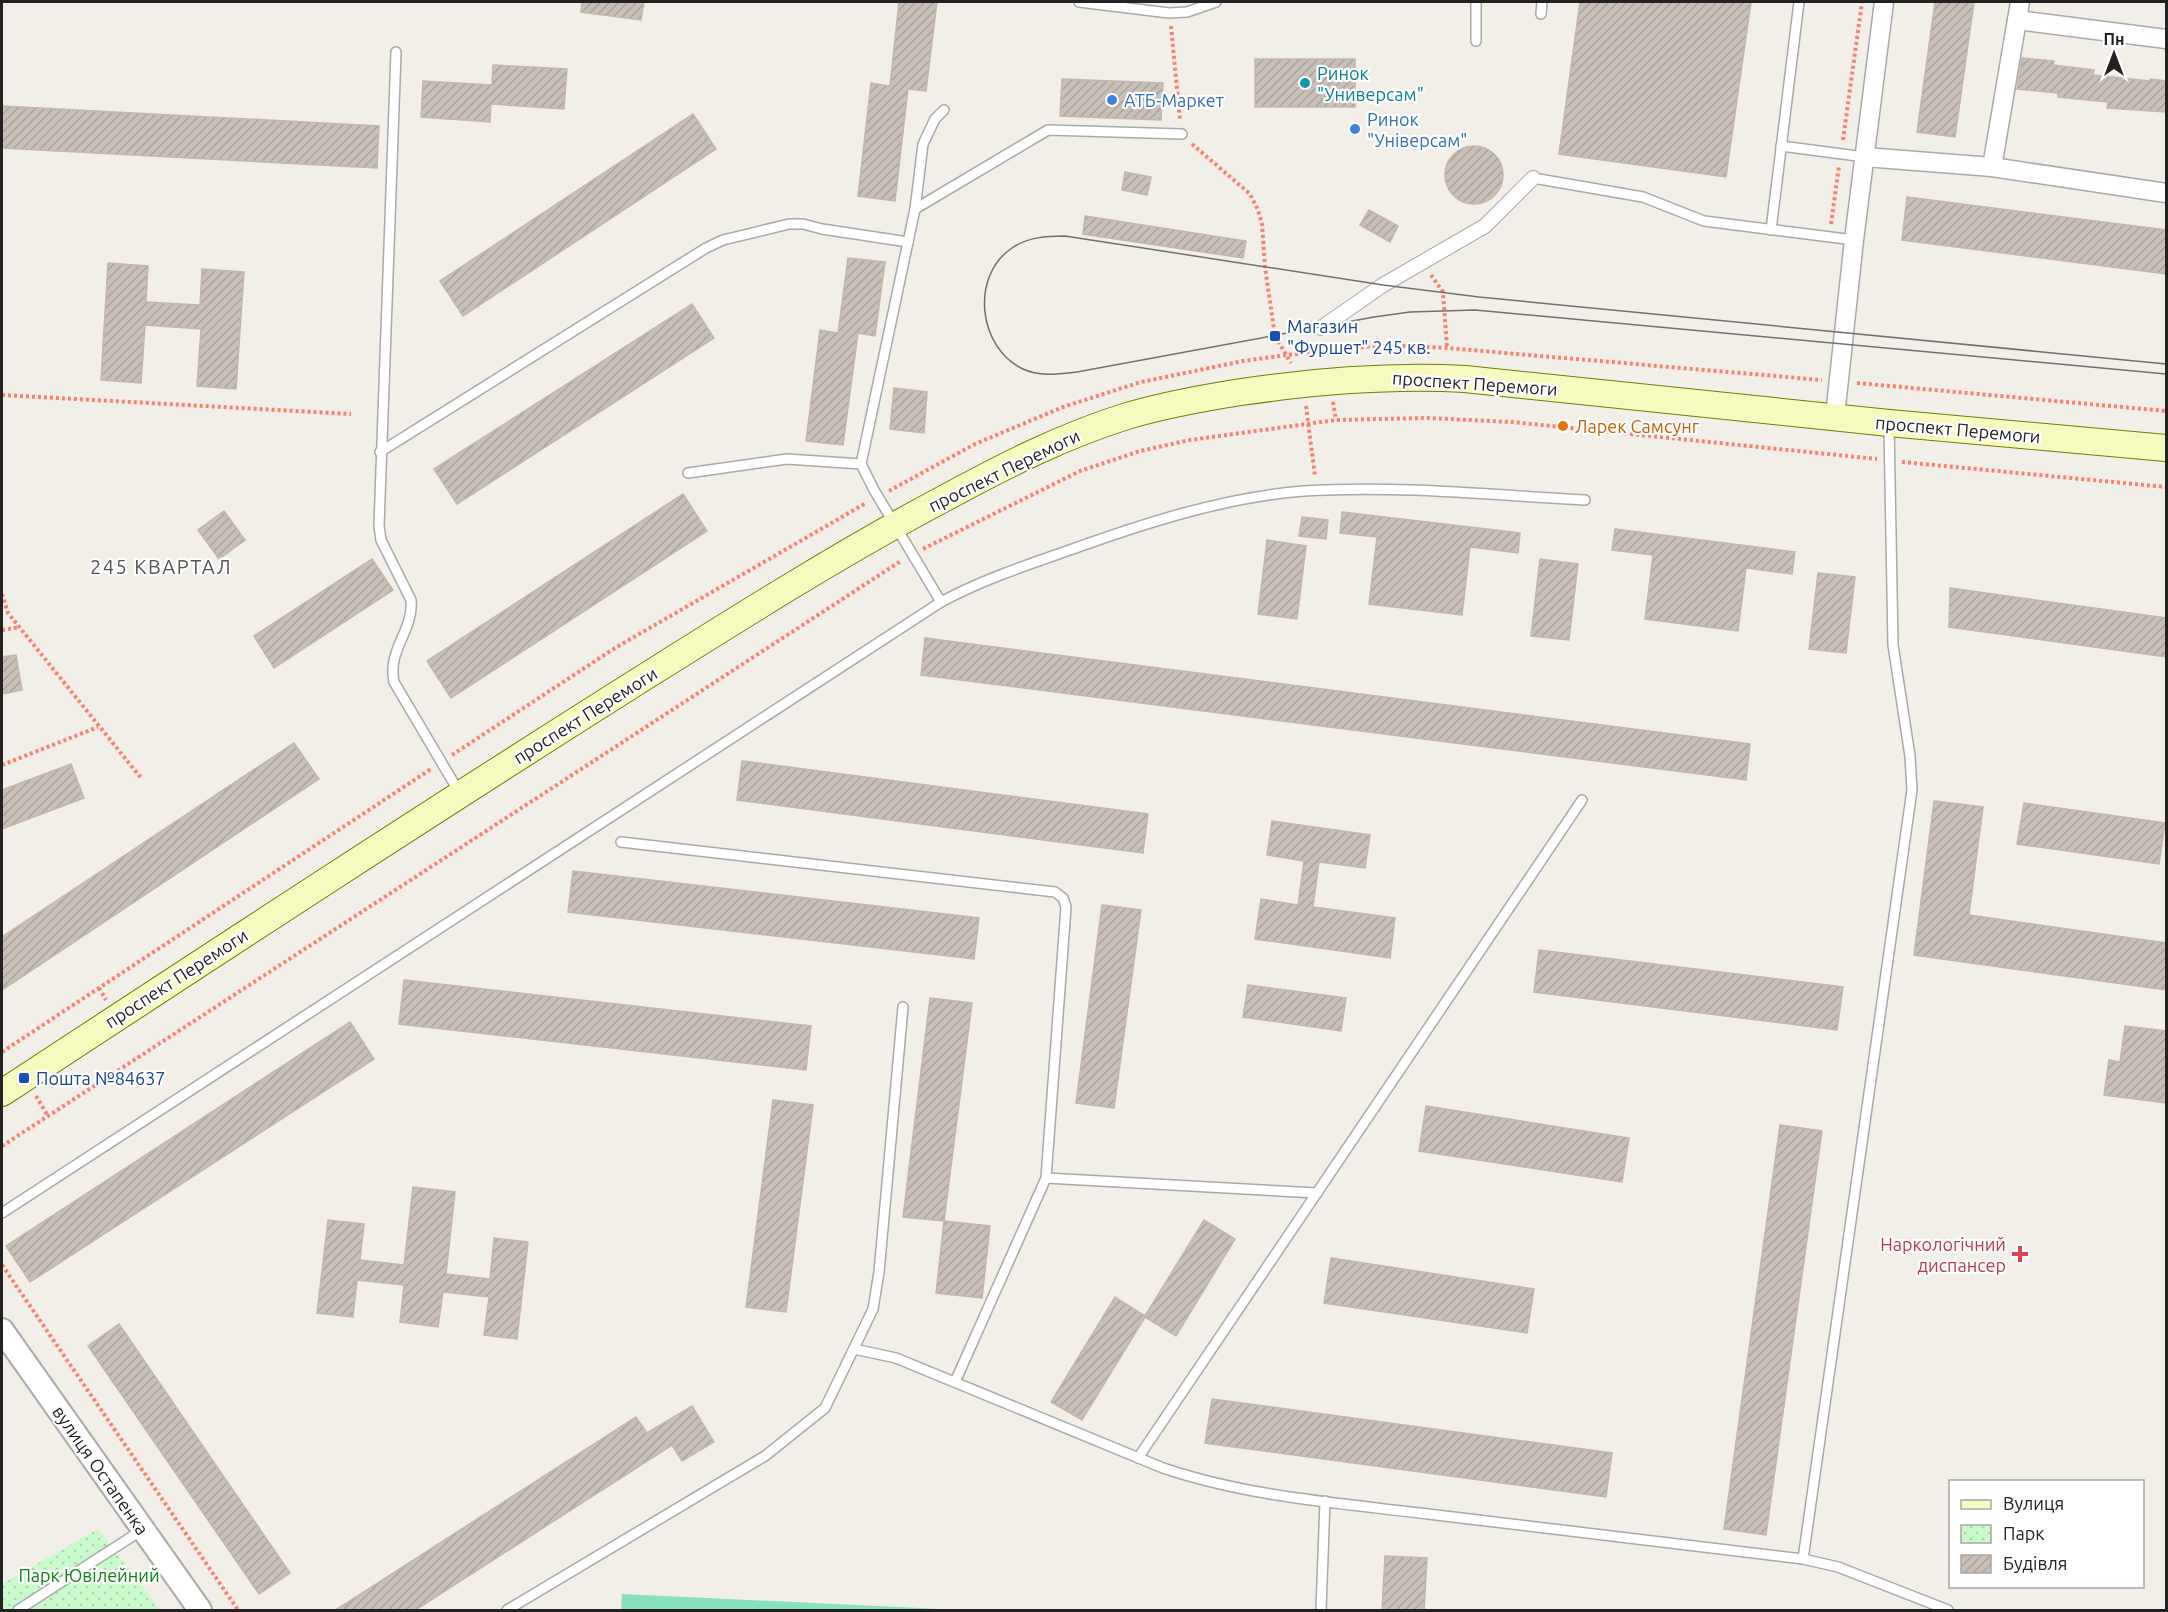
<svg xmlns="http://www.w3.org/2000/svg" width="2168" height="1612" font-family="Ubuntu,sans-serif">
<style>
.park{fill:url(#park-dots)}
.pitch{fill:#88e0be}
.building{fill:url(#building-hatch);stroke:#c4b6ab;stroke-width:1.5}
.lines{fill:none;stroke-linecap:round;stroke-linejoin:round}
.service-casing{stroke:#a9a9a9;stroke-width:12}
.pedestrian-casing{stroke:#a9a9a9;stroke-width:16}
.minor-casing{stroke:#a9a9a9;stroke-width:21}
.tertiary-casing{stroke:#a9a9a9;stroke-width:26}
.secondary-casing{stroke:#707d05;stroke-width:28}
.path{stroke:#fa8072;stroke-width:4;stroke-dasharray:3 3;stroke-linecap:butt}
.service{stroke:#fff;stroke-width:9}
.pedestrian{stroke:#fff;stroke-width:14}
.minor{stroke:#fff;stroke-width:18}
.tertiary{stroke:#fff;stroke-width:22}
.secondary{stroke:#f7fabf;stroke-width:26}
.tram{stroke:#707070;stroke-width:1.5}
.culture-dot{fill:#0f9aa8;stroke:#fff;stroke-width:2}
.shop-dot{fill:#3f7fe0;stroke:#fff;stroke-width:2}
.transit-dot{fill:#1a4fb4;stroke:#fff;stroke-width:2}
.food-dot{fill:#e8710a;stroke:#fff;stroke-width:2}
.health-dot{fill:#e0444e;stroke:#fff;stroke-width:2}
.labels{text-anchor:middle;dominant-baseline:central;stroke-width:4.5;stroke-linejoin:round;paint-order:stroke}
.culture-label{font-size:18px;fill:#0d838f;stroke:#fff;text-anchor:start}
.shop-label{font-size:18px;fill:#366cbe;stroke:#fff;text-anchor:start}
.transit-label{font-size:18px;fill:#164399;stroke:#fff;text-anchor:start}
.street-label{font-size:18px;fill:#222;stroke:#fff}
.food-label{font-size:18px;fill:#c56008;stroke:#fff;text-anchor:start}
.health-label{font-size:18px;fill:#be3a42;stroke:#fff;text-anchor:end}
.park-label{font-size:18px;fill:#0c8416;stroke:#fff}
.neighbourhood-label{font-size:20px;letter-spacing:1.5px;fill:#555;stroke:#fff}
</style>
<defs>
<pattern id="park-dots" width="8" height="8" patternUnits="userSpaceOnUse" patternTransform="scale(1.5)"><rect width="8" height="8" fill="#c8facc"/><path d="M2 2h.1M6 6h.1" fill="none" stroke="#acd6af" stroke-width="1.8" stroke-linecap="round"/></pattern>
<pattern id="building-hatch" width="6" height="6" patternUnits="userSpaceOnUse" patternTransform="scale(1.5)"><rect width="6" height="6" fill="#c7bfb8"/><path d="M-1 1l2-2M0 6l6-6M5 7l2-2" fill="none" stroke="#aba49e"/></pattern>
</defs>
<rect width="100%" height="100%" fill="#f2efe9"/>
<path class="park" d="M98,1529L160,1610H2V1584Z"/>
<path class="pitch" d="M622,1594L941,1609L940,1610H621Z"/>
<g class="building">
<path d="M582,2H644L641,20L581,12Z"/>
<path d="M899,2H937L926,91L908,89L895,201L858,196L871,83L890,86Z"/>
<path d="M1580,2H1751L1726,177L1559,154Z"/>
<path d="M1935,2H1974L1955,137L1917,132Z"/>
<path d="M2022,58L2054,61L2053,65L2094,70L2093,75L2150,81V79L2166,81V112L2107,108L2108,102L2058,97V93L2017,89Z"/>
<rect x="1255" y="59" width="100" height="48"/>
<path d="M493,65L567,69L564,109L491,104L490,122L421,117L423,81L492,85Z"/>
<path d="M1062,79L1163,83L1161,120L1060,116Z"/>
<path d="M2,106L379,126L377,168L2,148Z"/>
<path d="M693,114L716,149L463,316L440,281Z"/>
<circle cx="1474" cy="175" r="29"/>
<path d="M1125,172L1151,177L1147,195L1122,190Z"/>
<path d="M1907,197L2166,230V274L1902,240Z"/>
<path d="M1369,210L1398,226L1390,242L1360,225Z"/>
<path d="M1085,216L1246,241L1243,258L1083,234Z"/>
<path d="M848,258L885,262L875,336L858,333L843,445L806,441L820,330L838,333Z"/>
<path d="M108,263L148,266L146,302L200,305L202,269L244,272L236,389L197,386L201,329L145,325L141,383L101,380Z"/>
<path d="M692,304L714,338L457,504L434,469Z"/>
<path d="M894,388L927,392L924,433L890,429Z"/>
<path d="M683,494L707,531L451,698L427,661Z"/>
<path d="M224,511L245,540L219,559L198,530Z"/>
<path d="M1342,512L1520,533L1518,553L1470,547L1462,615L1369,604L1377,537L1340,533Z"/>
<path d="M1302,517L1328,520L1326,539L1299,536Z"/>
<path d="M1615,529L1795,552L1792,574L1746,568L1738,631L1645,619L1653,555L1612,550Z"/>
<path d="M1267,540L1306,546L1297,619L1258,614Z"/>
<path d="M372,559L393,590L274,668L254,636Z"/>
<path d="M1540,559L1578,564L1569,640L1531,636Z"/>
<path d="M1818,573L1855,577L1846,653L1809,649Z"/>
<path d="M1950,588L2166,618V657L1949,627Z"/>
<path d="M925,638L1750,744L1746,780L921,675Z"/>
<path d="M16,655L22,690L2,694V657Z"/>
<path d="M294,743L319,779L2,990V937Z"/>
<path d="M742,761L1148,814L1143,853L737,800Z"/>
<path d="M71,764L84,798L2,829V790Z"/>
<path d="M1934,801L1983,807L1969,915L2166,943V990L1914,955Z"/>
<path d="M2024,803L2165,823L2159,864L2017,844Z"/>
<path d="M1272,821L1370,835L1365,868L1319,862L1313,907L1395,918L1390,958L1255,939L1261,899L1298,905L1304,861L1267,855Z"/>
<path d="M573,871L979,918L974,959L568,912Z"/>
<path d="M1102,905L1141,910L1114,1108L1076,1103Z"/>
<path d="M1539,950L1843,987L1837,1030L1534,992Z"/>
<path d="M404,980L811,1026L806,1070L399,1024Z"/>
<path d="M1248,985L1346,998L1341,1031L1243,1017Z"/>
<path d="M930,998L972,1003L944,1221L903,1217Z"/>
<path d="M350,1022L374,1059L30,1282L6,1246Z"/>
<path d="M2125,1026L2166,1031V1103L2104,1095L2109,1060L2120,1062Z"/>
<path d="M773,1100L813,1105L786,1312L746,1307Z"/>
<path d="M1426,1106L1629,1138L1622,1182L1419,1151Z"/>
<path d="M1780,1125L1822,1131L1766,1535L1724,1529Z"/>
<path d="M413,1187L455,1192L446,1274L490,1279L494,1238L528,1242L517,1339L484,1335L489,1297L443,1292L438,1327L400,1322L404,1285L357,1280L353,1317L317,1313L328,1220L364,1224L360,1260L404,1265Z"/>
<path d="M1204,1220L1235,1239L1176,1336L1145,1317L1082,1420L1051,1402L1115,1297L1145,1316Z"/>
<path d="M944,1221L990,1226L982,1298L936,1293Z"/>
<path d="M1331,1258L1534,1289L1527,1333L1324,1303Z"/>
<path d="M119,1324L290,1573L259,1594L88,1346Z"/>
<path d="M1212,1399L1612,1453L1606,1497L1205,1443Z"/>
<path d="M692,1406L714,1442L682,1461L672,1445L414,1611H334L636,1417L647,1433Z"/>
<path d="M1385,1556L1427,1558L1424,1611H1382Z"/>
</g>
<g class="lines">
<g class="service-casing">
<g id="service">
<path d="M1079,2L1169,13L1187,12L1216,2"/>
<path d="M1541,14L1542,2"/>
<path d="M1476,41V2"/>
<path d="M396,52L379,526L381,540L411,600C414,630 387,650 394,682L459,792"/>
<path d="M1781,146L1865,157"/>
<path d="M1533,178L1643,197L1704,221L1854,240"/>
<path d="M915,209L1048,130L1182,134"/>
<path d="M1771,230L1799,2"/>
<path d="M380,452L706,248L723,240L789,224H803L822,229L908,242"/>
<path d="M688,473L787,459L861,464"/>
<path d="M941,602L874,490L861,464L915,209L923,144L935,119L944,110"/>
<path d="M621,842L1055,892L1063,898L1066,907L1046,1178L955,1382"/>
<path d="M1046,1178L1317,1193"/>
<path d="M2,1213L941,602C982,580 1024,566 1067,551C1142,524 1224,497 1304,491C1397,485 1492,495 1585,500"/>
<path d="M854,1349L896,1358L1163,1468C1249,1497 1339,1503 1428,1514C1553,1529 1678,1544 1803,1559L1838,1567L1948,1610"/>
<path d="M1138,1458L1582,800"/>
<path d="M1803,1559L1912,790L1910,756L1893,645L1889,425"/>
<path d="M18,1610L142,1530"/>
<path d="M507,1610L765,1456L825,1408L873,1309L879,1272L903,1007"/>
<path d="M1321,1610L1325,1501"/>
</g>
</g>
<g class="pedestrian-casing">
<path id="pedestrian" d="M1321,328L1383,285L1485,226L1533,178"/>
</g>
<g class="minor-casing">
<g id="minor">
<path d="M2017,20L2166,39"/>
<path d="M1865,157L1992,167L2166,193"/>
<path d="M1992,167L2020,2"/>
<path d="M1835,416L1854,240L1884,2"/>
</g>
</g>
<g class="tertiary-casing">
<path id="tertiary" d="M2,1330L200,1610"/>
</g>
<g class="secondary-casing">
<path id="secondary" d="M2,1093C220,950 438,807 659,668C753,609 847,550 945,498C1004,466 1063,436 1127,416C1164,405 1203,398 1241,392C1316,381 1389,375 1465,379L1889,423L2166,448"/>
</g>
<g class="path">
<path d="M1171,26L1180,120"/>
<path d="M1843,140L1862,2"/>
<path d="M1192,144L1250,194L1258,210L1262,224L1265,267L1275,336L1291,363"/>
<path d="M1831,224L1839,166"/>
<path d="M1431,275L1443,292L1447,348"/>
<path d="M1857,383L2166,411"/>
<path d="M2,395L351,414"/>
<path d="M1333,402L1336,420"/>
<path d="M1306,406L1315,476"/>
<path d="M1902,462L2166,487"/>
<path d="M889,491L975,444L1063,407L1141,382L1243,361L1287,355L1383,345L1447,348L1822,380"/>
<path d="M923,549L1080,471L1140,451L1190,440L1336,420L1427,418L1512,422L1877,459"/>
<path d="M2,594L8,613L141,778"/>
<path d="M2,630L20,627"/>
<path d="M452,755L615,648L866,503"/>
<path d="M2,765L98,727"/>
<path d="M99,988L106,1000"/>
<path d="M2,1052L431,769"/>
<path d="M36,1096L48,1116"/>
<path d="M2,1146L901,561"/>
<path d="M2,1265L238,1610"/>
</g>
<use href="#service" class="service"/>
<use href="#pedestrian" class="pedestrian"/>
<use href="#minor" class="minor"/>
<use href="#tertiary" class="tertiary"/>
<use href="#secondary" class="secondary"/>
<path class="tram" d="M2166,364L1479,297L1383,285L1065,236C1047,236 1028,237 1012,248C970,276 978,348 1023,369C1040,377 1059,374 1077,372L1374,317L1410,312L1475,310L2166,374"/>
</g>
<circle class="culture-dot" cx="1305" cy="83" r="6"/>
<g class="shop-dot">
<circle cx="1112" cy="100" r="6"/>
<circle cx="1355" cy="129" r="6"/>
</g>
<g class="transit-dot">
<rect x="1269" y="330" width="12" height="12" rx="3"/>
<rect x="18" y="1072" width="12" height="12" rx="3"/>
</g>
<circle class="food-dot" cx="1563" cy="426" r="6"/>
<path class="health-dot" d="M2017 1245h6v6h6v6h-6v6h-6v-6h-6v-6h6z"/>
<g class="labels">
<g class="culture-label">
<text x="1317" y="73">Ринок<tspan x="1317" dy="21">"Универсам"</tspan></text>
</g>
<g class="shop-label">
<text x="1124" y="100">АТБ-Маркет</text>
<text x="1367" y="119">Ринок<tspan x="1367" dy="21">"Універсам"</tspan></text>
</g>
<g class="transit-label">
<text x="1287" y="326">Магазин<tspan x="1287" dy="21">"Фуршет" 245 кв.</tspan></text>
<text x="36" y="1078">Пошта №84637</text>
</g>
<g class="street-label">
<text transform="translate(1475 383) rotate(4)">проспект Перемоги</text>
<text transform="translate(1958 429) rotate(5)">проспект Перемоги</text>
<text transform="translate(1004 470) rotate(-26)">проспект Перемоги</text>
<text transform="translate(585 715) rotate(-32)">проспект Перемоги</text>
<text transform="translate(176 978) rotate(-33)">проспект Перемоги</text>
<text transform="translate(101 1470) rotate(55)">вулиця Остапенка</text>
</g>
<g class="food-label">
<text x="1575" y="426">Ларек Самсунг</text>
</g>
<g class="health-label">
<text x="2006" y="1244">Наркологічний<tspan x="2006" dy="21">диспансер</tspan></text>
</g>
<g class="park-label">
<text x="89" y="1575">Парк Ювілейний</text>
</g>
<g class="neighbourhood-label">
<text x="161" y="566">245 КВАРТАЛ</text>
</g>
</g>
<rect width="2168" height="1612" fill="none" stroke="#222222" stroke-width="6"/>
<rect x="1949" y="1480" width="195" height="108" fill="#ffffff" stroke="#a7a7a7" stroke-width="1.5"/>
<rect x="1961" y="1500" width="30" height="9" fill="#f7fabf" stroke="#a7a7a7" stroke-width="1.5"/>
<text x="2003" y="1510" font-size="18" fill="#222222">Вулиця</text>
<rect x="1961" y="1525" width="30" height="18" fill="url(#park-dots)" stroke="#a7a7a7" stroke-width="1.5"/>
<text x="2003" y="1540" font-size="18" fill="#222222">Парк</text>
<rect x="1961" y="1555" width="30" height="18" fill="url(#building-hatch)" stroke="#a7a7a7" stroke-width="1.5"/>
<text x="2003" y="1570" font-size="18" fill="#222222">Будівля</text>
<g transform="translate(2114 54)" stroke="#ffffff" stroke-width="4.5" paint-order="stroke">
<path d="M0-4.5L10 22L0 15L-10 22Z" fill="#222222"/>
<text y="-9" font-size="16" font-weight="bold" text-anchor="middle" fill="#222222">Пн</text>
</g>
</svg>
